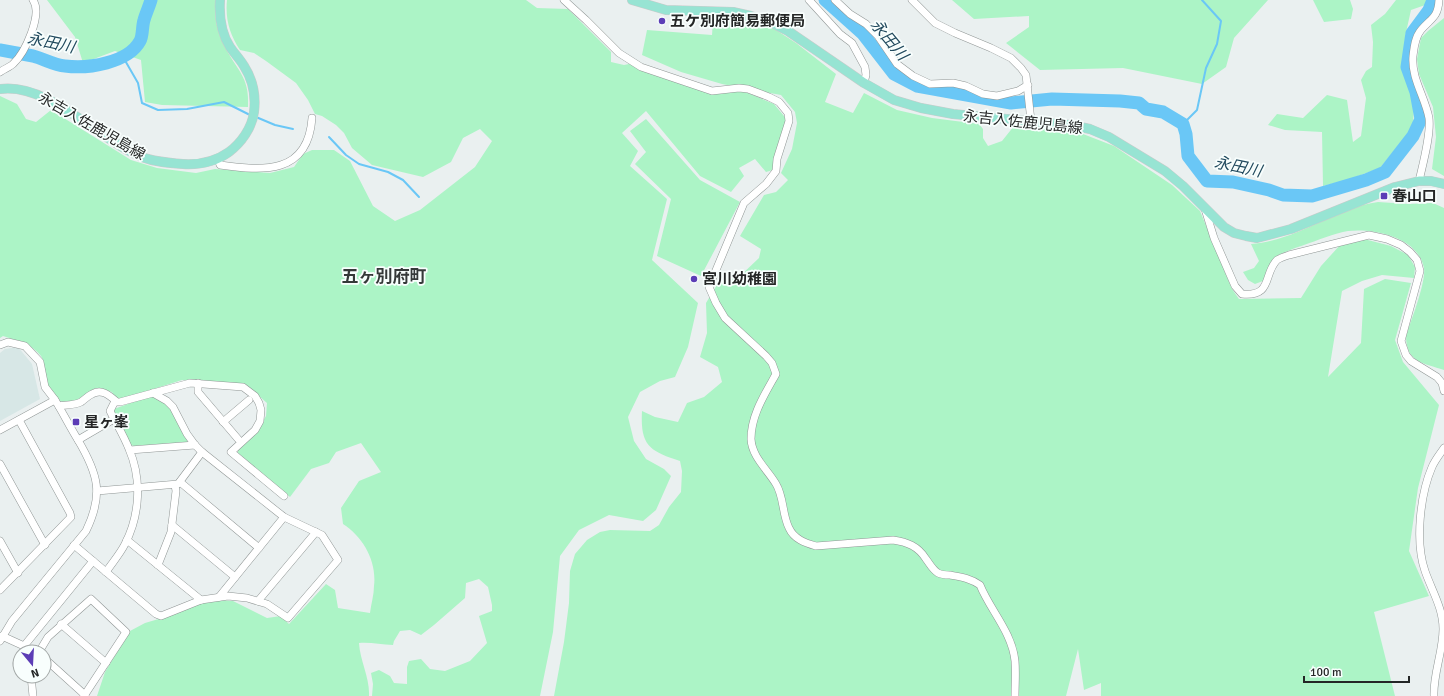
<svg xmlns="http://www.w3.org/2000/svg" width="1444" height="696" font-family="Signika,'Noto Sans JP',sans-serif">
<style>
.built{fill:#d7e7e6}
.green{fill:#acf4c6}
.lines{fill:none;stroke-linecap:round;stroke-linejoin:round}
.stream{stroke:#6ac7f6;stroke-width:2}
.river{stroke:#6ac7f6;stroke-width:13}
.minor-casing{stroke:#909695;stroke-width:8}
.major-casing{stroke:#cacbcb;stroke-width:10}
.minor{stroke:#fff;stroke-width:7}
.major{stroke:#97e4d3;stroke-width:9}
.poi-dot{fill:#5c3db6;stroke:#f8fefd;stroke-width:1.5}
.labels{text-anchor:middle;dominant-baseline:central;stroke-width:3.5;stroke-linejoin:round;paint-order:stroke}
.poi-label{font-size:15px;font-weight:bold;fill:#242626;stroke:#f8fefd;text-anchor:start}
.street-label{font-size:15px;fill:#242626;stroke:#f8fefd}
.water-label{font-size:16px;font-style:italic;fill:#224a5e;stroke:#f8fefd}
.quarter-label{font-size:17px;font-weight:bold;fill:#353939;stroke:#f8fefd}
</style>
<rect width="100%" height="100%" fill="#eaf0f0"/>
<path class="built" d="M18,347L32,364L40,399L0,421V353L5,349Z"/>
<g class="green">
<path d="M47,0H215C215,17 216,29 224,45C236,70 250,76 248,107L162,105L145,102L141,60L115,51L83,63L75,37Z"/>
<path d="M227,0H526L537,8L568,9L611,52V62L624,65L629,64L678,83L712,93L741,90L774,104L784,116L787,121L773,170L766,172L755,159L739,168L744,176L731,192L700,176L646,111L622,133L638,151L630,166L667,199L652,260L698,303L688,347L675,377L660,381L640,392L628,417L634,441L646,459L664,469L671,476L656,510L643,521L609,515L579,530L560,556L553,632L540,696H372L373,684L371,673L379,670L390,676L394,683L407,684V667L409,661L421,659L430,669L445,671L470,661L487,643L479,616L492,611V605L488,587L479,579L466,583L465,598L434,625L421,635L410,630L400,631L394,641L393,645C381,645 371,642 359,643C360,661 370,678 369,696H97L105,672L130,631L145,623L162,618L203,603L217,600L233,601L267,618L281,616L289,624L326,584L335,590L338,608L370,613C371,604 374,595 374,586C377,561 363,537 343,524L341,508L359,481L381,472L361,443L336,452L329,463L311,469L290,497L238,453V449L258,430L266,416L267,403L253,391L237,384L182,380L122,399H116L112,392L96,388C89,391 84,396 77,400C59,410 47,390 45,375C44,369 44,360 41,356C32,344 17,341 3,336L0,338V96L17,104L26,119L36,122L51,110L131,160L157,168L196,173L215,169L270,173L294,167L303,154L312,150H334L350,161L373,206L395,221L420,210L475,167L492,141L480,129L463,138L451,162L423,177L372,165L352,148L344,133L336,125L322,116L315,114L308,100L296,83L266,61L254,53L240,50C230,35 225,19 227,0Z"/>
<path d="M952,0H1268L1234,38L1226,67L1202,84L1123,68L1040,70L1006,43L1029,27V16L974,19Z"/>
<path d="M1313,0H1350L1353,9L1351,19L1324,22Z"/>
<path d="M1396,0H1428V4L1411,10L1405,37V72L1414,105L1413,127L1380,168L1347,180L1323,186L1322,132L1285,130L1268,125L1277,114L1303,118L1327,95L1347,100L1353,142L1361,136L1366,98L1361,80L1366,71L1372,67L1373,42L1371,25L1385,14Z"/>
<path d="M1444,18V176L1432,169L1436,137L1433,107L1419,74L1417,59L1421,38L1428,31Z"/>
<path d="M747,20L773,28L796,43L836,74L825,102L853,113L864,93L897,110L932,118L979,124L983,129V138L988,146L1002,141L1014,126L1068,130L1083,134L1114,146L1172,185L1200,211L1232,289L1239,299L1301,298L1321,266L1341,244L1364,239L1391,246L1408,255L1415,267L1414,278L1382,275L1362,281L1342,291L1328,377L1361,343L1364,289L1385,279L1411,283L1395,340L1403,362L1439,405L1418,488L1409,551L1429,596L1374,612L1395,696H1101V683L1084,690L1078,649L1066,696H554L564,642L569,603L570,571L575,554L587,540L600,532L610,530L650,531L659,525L669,507L681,492L682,471L680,461C650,451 640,446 642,411L655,417L678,422L687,403L704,397L722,382L718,367L700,357L707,333L706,303L724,273L739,277L759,258L761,249L740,236L764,195L776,192L788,180L781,173L792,149L797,123L795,112L781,95L722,84L681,72L642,55L647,30L712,35L713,21Z"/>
<path d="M646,119L700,180L740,202L701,276L657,256L671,199L635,164L646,152L630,131Z"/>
<path d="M1378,202L1409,204L1433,203L1444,208V370C1424,363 1406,363 1406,336C1411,320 1426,283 1424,268C1418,237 1374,228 1348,231C1335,233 1316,241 1304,245C1296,248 1279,253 1273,259C1269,265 1266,274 1263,281L1255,284L1248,280L1243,272L1254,268L1259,261L1251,244C1297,241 1334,208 1378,202Z"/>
<path d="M150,396C170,399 180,425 188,440L187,442L134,446L131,445L113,410L114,409Z"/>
</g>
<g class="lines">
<g class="stream">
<path d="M123,57L138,83L142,103L158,110L187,109L224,102L250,115"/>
<path d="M256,117L275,125L293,129"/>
<path d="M1183,124L1197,110L1206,68L1217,44L1221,21L1202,0"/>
<path d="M329,137L346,155L359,164L388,172L403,180L419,197"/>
</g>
<g class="river">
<path d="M825,0L863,34L894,74L917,86L1011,103L1052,99L1120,101L1139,103L1146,109L1163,112L1183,124L1186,134L1188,156L1207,181L1233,182L1269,190L1283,195L1312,196L1366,180L1385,172L1413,136L1421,119L1416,92L1407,67L1412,33L1429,10L1433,0"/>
<path d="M0,50C11,52 22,54 33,56C44,59 54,65 65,66C88,69 128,63 140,41C143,36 142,26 144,20C146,13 149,7 151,0"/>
</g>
<g class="minor-casing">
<g id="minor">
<path d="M564,0L586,20L619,53L641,67L712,91L739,88L748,89L769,97L779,102L788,113L789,121L777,159L776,171L766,184L744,203L709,287L716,303L725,318L766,356L772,363L776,374C765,394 751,415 751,439C752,457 767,469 776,484C784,497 782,514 789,528C794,539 805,543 816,546L893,540C907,542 918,546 926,559C930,564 932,569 938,573C942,575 947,575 950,575C961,577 970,578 980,585C990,610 1012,632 1015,661C1016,673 1015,685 1015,696"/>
<path d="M809,0L840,34L852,43L865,67L866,75L864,83"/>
<path d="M835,0L850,14L866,24L878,36L897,64L913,76L930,84L953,83L966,86L983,94L997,96L1018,91L1028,85"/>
<path d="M912,0L935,23L955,33L991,48L1011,58L1021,68L1026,75L1031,121"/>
<path d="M0,72C4,69 10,67 13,64C25,53 43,14 33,0"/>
<path d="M218,159L220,165C263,171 308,175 312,118"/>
<path d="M1419,181C1423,163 1431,135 1429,118C1425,97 1411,78 1413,56C1414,48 1415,37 1421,30C1431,18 1438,18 1439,0"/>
<path d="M1205,209L1214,238L1235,286L1242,294C1273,297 1263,274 1277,260C1280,258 1286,256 1289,255L1369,235L1387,239L1401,245L1410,252L1417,260L1420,271L1401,341L1406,355L1411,361L1437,377L1442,383L1444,391"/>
<path d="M0,345L8,342L25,346L40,362L45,387L55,400"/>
<path d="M198,383V392L238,439"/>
<path d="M59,406C66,405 75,405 81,402C85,399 88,396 92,394C102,388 110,396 117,402H120L190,383L243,387L255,396L259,403L261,410L260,421L255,430L231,452L284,496"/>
<path d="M223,422L249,400"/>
<path d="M0,430L55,400C63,413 70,427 78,440C98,474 104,494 86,531L12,621L0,641"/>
<path d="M78,440L114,419"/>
<path d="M130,450L195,445"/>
<path d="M0,464L45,545"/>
<path d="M180,482L259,548"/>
<path d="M97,491L178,484L202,452"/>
<path d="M172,525L235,577"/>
<path d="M127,540L201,600"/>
<path d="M0,541L18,573"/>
<path d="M74,545L156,614L161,616L201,600L228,596L247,598L267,604L288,618L338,560L322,535L284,517L202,452L195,445L187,434L173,407L167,401L153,393"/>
<path d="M158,565L171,532L176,491L175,485"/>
<path d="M106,572C112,563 120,554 125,544C140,515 142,479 129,449C124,436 116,423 110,411L115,401"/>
<path d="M0,590L71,517L70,513L19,420"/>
<path d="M219,597L284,517"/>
<path d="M258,601L316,532"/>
<path d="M61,624L106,663"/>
<path d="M2,636L24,646L93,561"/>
<path d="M39,652L48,637L91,599L126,632L84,696"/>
<path d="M44,658L85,695"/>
<path d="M31,676L33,696"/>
<path d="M1434,696C1433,674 1443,652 1443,629C1443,608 1432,591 1425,571C1415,542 1420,495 1432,467C1435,460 1440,454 1444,448"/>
</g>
</g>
<g class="major-casing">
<g id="major">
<path d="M632,0L666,10L733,12L751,16L770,22L788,31L864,83L894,100L921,108L953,114L1071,125L1090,129L1109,137L1165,171L1183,186L1224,227L1234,233L1246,236L1257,238L1291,229L1395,187L1419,181H1431L1444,184"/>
<path d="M0,89C48,82 99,140 142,157C155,162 169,163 183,164C200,165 215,162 229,152C241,143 252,128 254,112C256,96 253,80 244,66C240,59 234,53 230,47C221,33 219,16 220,0"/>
</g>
</g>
<use href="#minor" class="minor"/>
<use href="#major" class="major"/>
</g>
<g class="poi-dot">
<circle cx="662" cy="21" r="4"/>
<rect x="1380" y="192" width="8" height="8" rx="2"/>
<circle cx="694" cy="279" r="4"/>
<rect x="72" y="418" width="8" height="8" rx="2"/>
</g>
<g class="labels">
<g class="poi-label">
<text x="670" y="21">五ケ別府簡易郵便局</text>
<text x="1392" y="196">春山口</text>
<text x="702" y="279">宮川幼稚園</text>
<text x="84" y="422">星ヶ峯</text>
</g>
<g class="street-label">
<text transform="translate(1023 122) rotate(6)">永吉入佐鹿児島線</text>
<text transform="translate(92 126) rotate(30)">永吉入佐鹿児島線</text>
</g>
<g class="water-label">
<text transform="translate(889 40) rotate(50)">永田川</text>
<text transform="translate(51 43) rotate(12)">永田川</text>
<text transform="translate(1238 167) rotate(12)">永田川</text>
</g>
<g class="quarter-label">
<text x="384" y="276">五ヶ別府町</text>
</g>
</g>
<g transform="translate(32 664) rotate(162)"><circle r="19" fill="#f8fefd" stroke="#a3a8a7"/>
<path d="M0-3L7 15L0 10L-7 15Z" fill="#5c3db6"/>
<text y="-6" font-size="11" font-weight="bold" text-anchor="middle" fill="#242626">N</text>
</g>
<path d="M1304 676v6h105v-6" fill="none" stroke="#242626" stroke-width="2"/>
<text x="1310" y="676" font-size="12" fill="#242626" stroke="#f8fefd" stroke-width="3" paint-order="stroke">100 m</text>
</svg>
